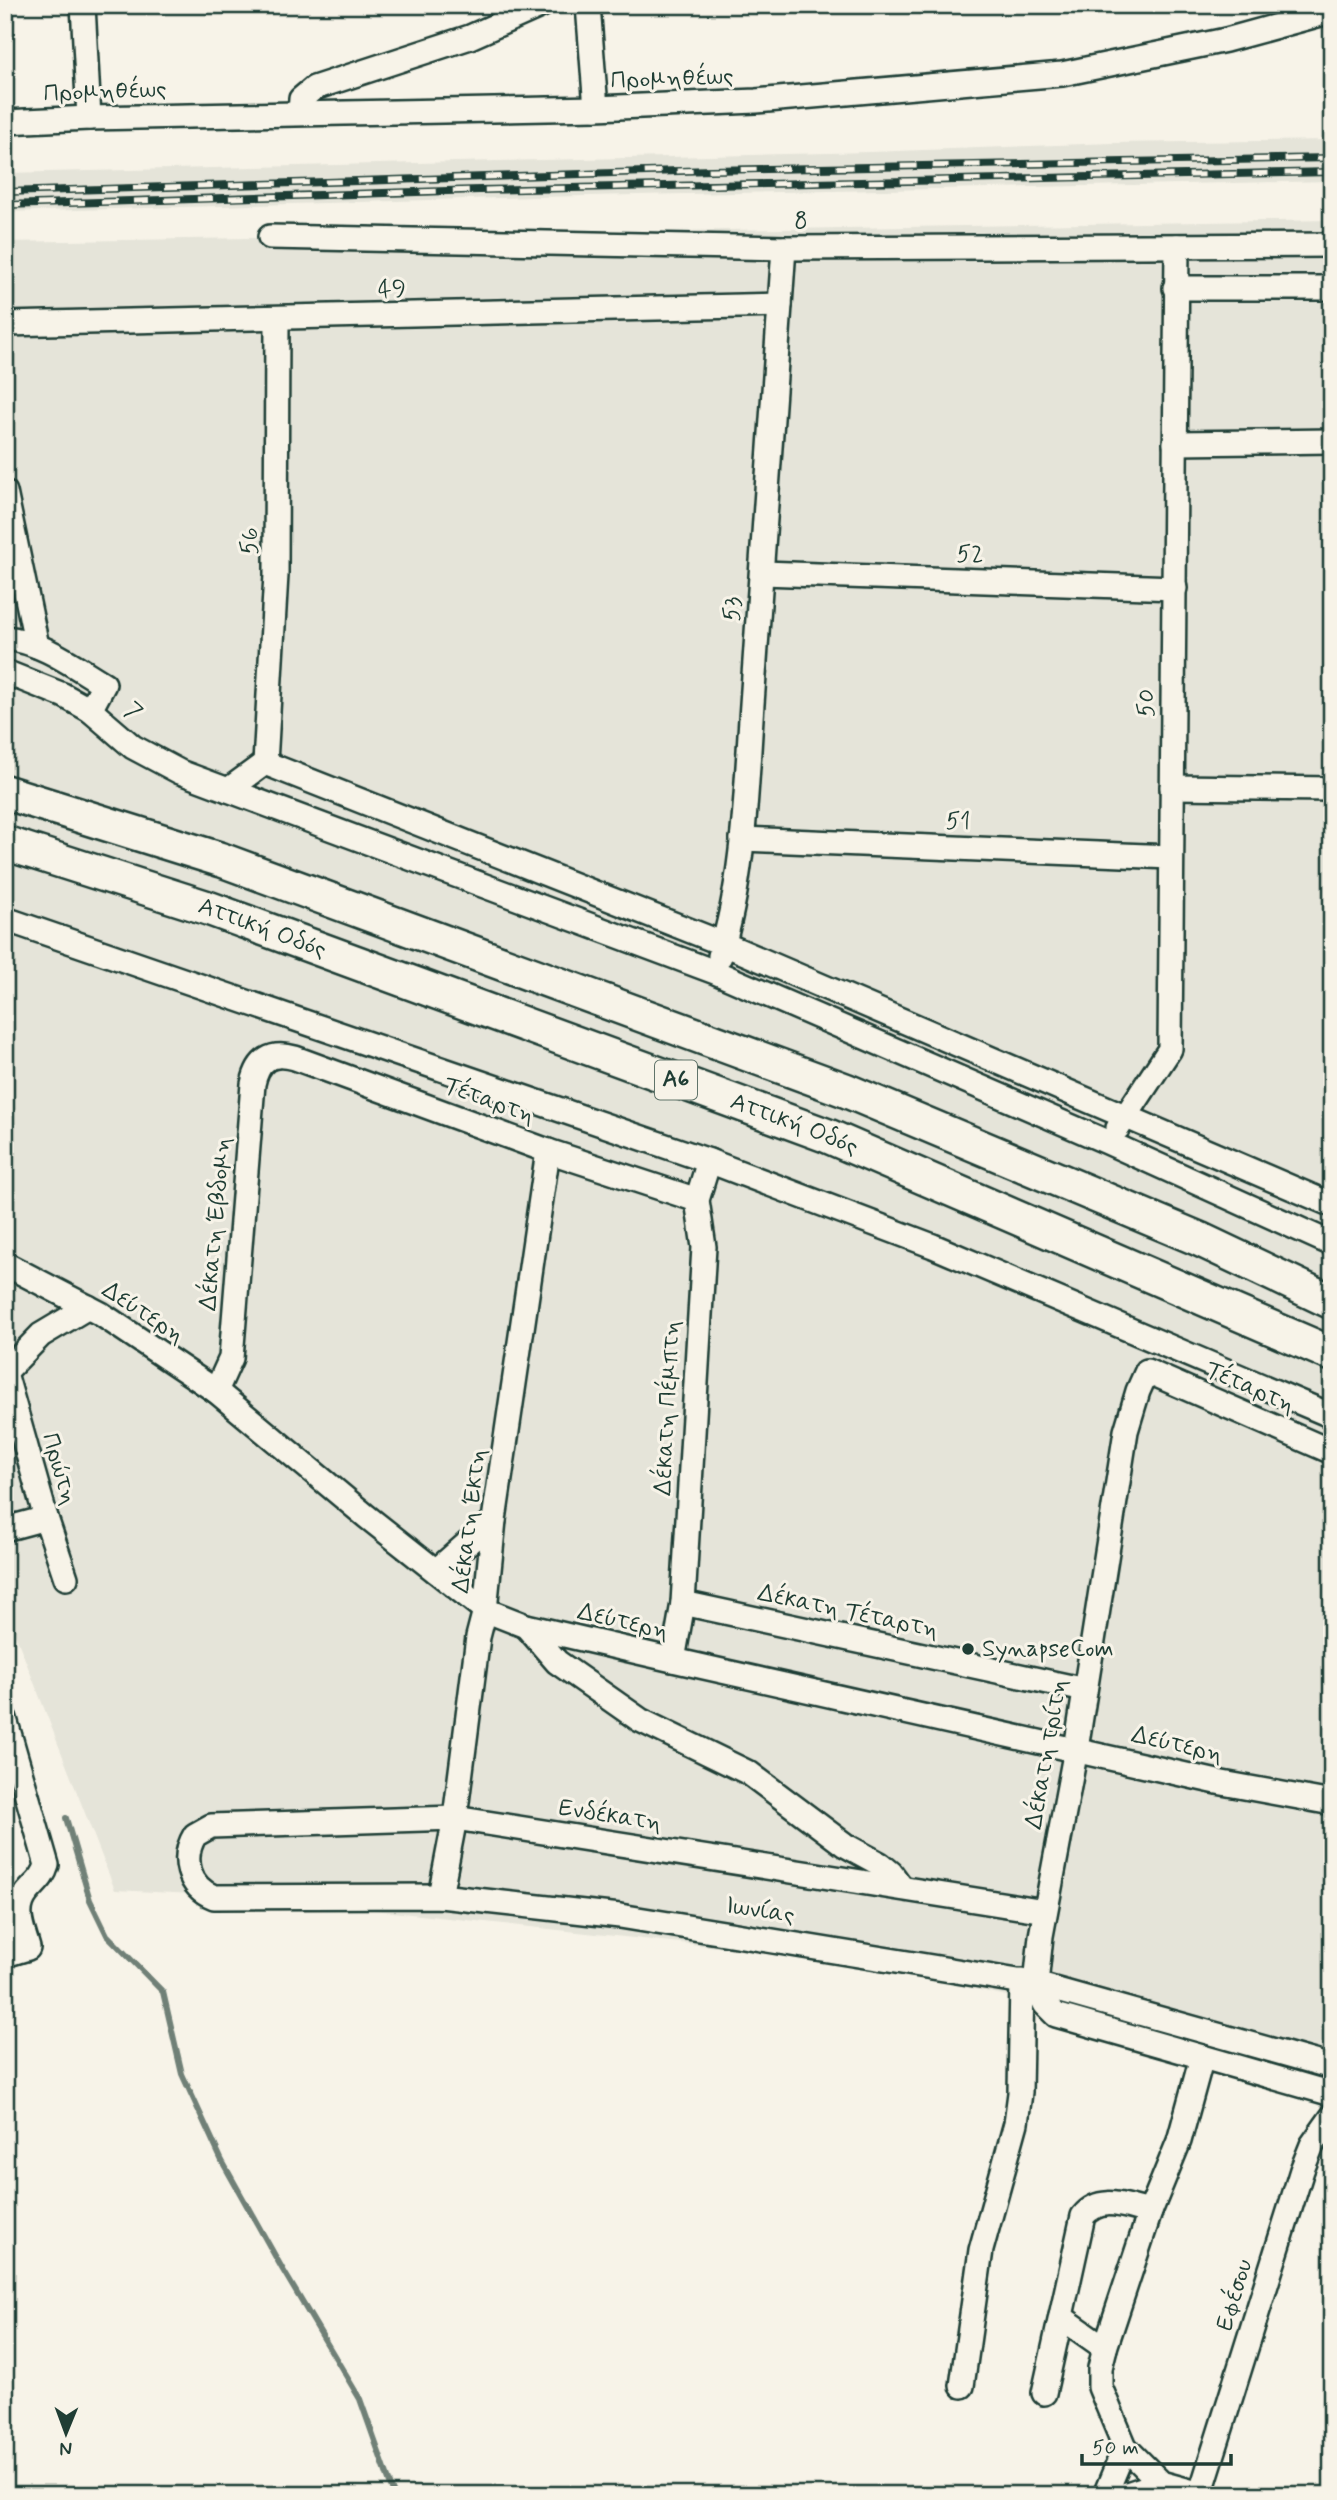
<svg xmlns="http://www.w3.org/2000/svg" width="1337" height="2500" font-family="Mynerve,sans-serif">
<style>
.built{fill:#e5e4d9}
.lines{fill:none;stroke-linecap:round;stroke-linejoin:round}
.stream{stroke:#6f8077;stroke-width:6}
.minor-casing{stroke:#1f3d34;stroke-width:28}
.highway-casing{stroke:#1f3d34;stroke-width:38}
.minor{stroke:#f7f3e8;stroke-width:23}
.highway{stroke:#f7f3e8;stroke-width:33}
.rail-casing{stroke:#1f3d34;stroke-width:8}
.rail{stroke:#f7f3e8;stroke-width:5;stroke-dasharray:16;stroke-linecap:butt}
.poi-dot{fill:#1f3d34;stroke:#f7f3e8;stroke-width:2.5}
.labels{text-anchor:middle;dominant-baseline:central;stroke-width:6;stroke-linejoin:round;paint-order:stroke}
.shield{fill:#f7f3e8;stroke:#60746a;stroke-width:2}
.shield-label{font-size:23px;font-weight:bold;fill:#1f3d34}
.street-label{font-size:24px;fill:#1f3d34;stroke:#f7f3e8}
.poi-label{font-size:24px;fill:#1f3d34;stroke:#f7f3e8;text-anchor:start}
</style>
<rect width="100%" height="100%" fill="#f7f3e8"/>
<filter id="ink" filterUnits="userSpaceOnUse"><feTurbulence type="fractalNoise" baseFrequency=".0143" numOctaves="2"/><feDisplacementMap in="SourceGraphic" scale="14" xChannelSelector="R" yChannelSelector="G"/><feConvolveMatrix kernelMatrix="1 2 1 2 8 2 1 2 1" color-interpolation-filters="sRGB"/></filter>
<g filter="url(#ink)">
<g class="built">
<path d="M1332,140V181L535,197L5,212V173L870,152L1112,143Z"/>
<path d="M1332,220V2068L848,1961L252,1897L115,1890L5,1608V242Z"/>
</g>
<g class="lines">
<path class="stream" d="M66,1818L90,1900L107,1935L163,1992L182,2074L222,2161L283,2270L360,2399L394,2495"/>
<g class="minor-casing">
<g id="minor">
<path d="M83,5L89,118"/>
<path d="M588,5L596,108"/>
<path d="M300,113L301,99L314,88L470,37L542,5"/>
<path d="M5,122L89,118L596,108L756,101L1062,74L1226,40L1332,11"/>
<path d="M270,237L784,248L1332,245"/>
<path d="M1175,288H1332"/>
<path d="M5,324L780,305"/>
<path d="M1175,443L1332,441"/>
<path d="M5,492L37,646"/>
<path d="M763,573L1175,588"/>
<path d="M5,638C41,641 74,666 104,684L90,710"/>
<path d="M5,672L63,695L90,710L133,747L180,772L715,972L1107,1142L1332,1244"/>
<path d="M265,763L724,944L1332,1205"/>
<path d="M265,763L276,575L277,319"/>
<path d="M1172,787L1332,789"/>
<path d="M228,790L265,763"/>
<path d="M742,839L1171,857"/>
<path d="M5,919L709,1161L933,1246L1332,1416"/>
<path d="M720,956C745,875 746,787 752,704C764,552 772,400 784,248"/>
<path d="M1118,1128L1170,1049L1177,246"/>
<path d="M5,1264L101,1314L216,1391L366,1516L485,1610L526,1626L673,1660L1217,1782L1332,1803"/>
<path d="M5,1372L41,1335L88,1307"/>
<path d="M5,1373L46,1518L66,1578"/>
<path d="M216,1391L231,1358L253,1084C258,1060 271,1051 295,1058L548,1151L697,1200"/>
<path d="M1332,1452L1147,1371L1138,1391L1126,1431L1076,1749L1041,1936L1036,1984L1045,2004L1056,2015L1332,2094"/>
<path d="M5,1529L46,1518"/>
<path d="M436,1571L494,1520"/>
<path d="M683,1603L1085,1690"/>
<path d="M526,1626L557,1662L640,1720L749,1773L845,1845L880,1864L891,1873L902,1888"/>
<path d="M673,1660L683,1603L704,1247L697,1200L709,1161"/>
<path d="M5,1719L47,1865C43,1879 35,1883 27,1893C13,1910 23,1930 28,1948L5,1955"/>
<path d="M440,1896L455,1818L478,1637L485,1610L494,1520L548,1151"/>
<path d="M1045,1911L455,1818L211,1826L195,1835C181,1858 188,1887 214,1897L440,1896L620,1916L1036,1984L1332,2067"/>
<path d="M1061,2317L1105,2348"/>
<path d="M962,2386L981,2250L1016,2123L1020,2093L1022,1981"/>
<path d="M1044,2393L1083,2216C1101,2194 1126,2207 1150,2212"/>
<path d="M1201,2494L1161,2483L1125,2447L1100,2387V2368L1105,2348L1150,2212L1179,2141L1202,2057"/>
<path d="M1105,2495L1125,2447"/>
<path d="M1124,2495L1161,2483"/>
<path d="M1200,2495L1302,2170L1312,2145L1332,2117"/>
</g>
</g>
<g class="highway-casing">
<g id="highway">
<path d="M5,792L222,860L845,1090L1199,1239L1332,1302"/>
<path id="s1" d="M5,843L208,908L828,1136L1332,1354"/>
</g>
</g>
<use href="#minor" class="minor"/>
<use href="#highway" class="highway"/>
<g class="rail-casing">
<g id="rail">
<path d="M5,192L712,170L1332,158"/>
<path d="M5,205L479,190L1332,172"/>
</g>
</g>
<use href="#rail" class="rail"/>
</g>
</g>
<circle class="poi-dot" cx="968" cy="1649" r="7"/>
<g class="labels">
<rect class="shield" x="655" y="1060.5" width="42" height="39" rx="5"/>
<g class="shield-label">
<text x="676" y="1080">Α6</text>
</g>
<g class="street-label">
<text transform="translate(672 79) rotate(-2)">Προμηθέως</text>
<text transform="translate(105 92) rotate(-2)">Προμηθέως</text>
<text x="801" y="221">8</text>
<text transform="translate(392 290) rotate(-2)">49</text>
<text transform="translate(250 541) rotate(-90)">56</text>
<text transform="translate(970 555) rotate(2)">52</text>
<text transform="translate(733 609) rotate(-86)">53</text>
<text transform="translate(1147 703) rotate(-89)">50</text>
<text transform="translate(133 712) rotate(40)">7</text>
<text transform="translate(958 822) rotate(2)">51</text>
<text stroke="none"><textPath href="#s1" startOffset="271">Αττική Οδός</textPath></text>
<text transform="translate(489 1101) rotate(20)">Τέταρτη</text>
<text stroke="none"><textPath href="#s1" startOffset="838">Αττική Οδός</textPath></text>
<text transform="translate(216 1224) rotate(-85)">Δέκατη Έβδομη</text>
<text transform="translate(143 1313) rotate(33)">Δεύτερη</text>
<text transform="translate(1250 1388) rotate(24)">Τέταρτη</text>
<text transform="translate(668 1408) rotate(-87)">Δέκατη Πέμπτη</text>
<text transform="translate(59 1469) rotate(74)">Πρώτη</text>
<text transform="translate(470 1521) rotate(-83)">Δέκατη Έκτη</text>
<text transform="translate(848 1612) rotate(12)">Δέκατη Τέταρτη</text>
<text transform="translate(623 1622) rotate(13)">Δεύτερη</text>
<text transform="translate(1177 1745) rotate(13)">Δεύτερη</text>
<text transform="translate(1047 1754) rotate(-80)">Δέκατη τρίτη</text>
<text transform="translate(610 1816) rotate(9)">Ενδέκατη</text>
<text transform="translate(760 1911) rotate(9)">Ιωνίας</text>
<text transform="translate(1235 2295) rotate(-73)">Εφέσου</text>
</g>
<g class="poi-label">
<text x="982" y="1649">SynapseCom</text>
</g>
</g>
<rect width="1337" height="2500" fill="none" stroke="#f7f3e8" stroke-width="28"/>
<rect x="14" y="14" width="1309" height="2472" fill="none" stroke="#1f3d34" stroke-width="2.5" filter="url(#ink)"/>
<g transform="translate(66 2433) rotate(181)" stroke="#f7f3e8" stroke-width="5" paint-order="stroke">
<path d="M0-5L12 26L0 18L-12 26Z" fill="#1f3d34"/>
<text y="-10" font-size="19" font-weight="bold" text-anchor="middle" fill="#1f3d34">N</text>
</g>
<path d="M1082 2454v10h149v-10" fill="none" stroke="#1f3d34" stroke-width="3.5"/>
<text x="1092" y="2454" font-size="21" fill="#1f3d34" stroke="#f7f3e8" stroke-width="5" paint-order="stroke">50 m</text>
</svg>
